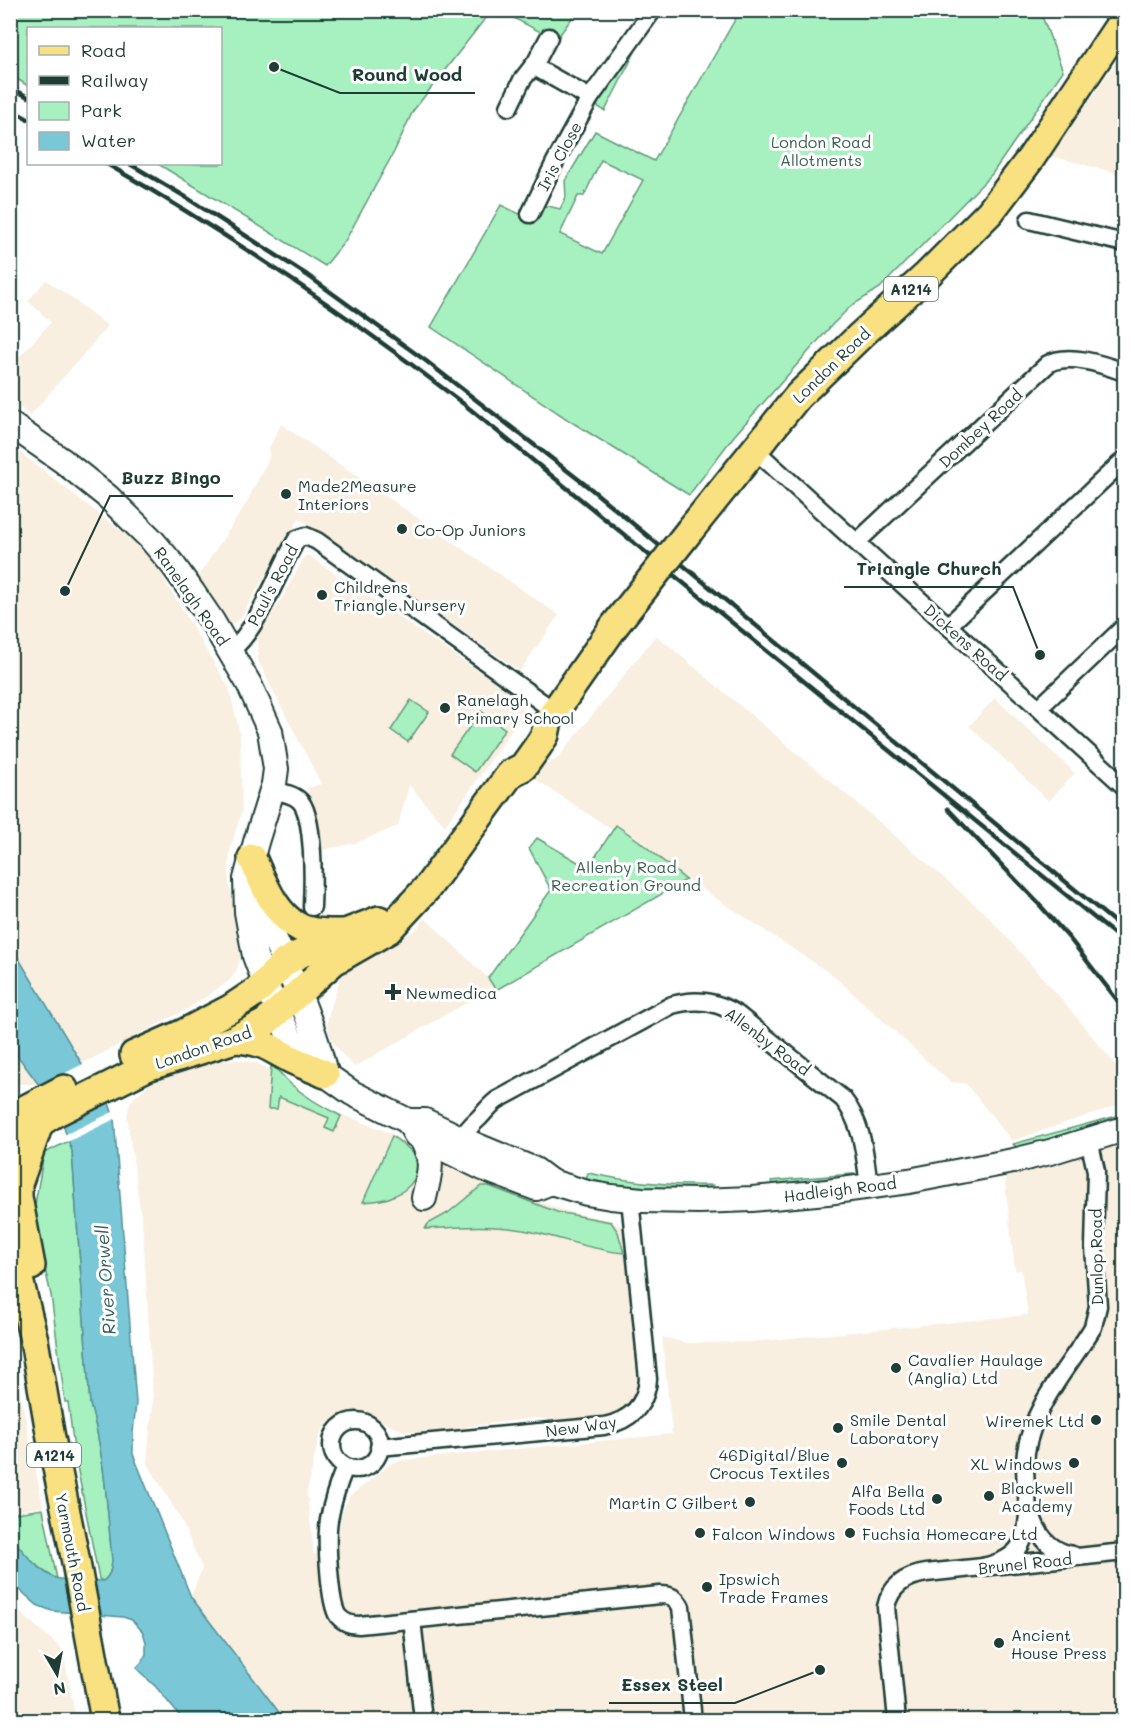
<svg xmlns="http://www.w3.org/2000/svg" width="1135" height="1731" font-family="Mali,sans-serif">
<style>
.built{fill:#f8efe1}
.green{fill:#a7f1c0;stroke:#63977a;stroke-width:1.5;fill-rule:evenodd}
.water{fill:#7ac8d7;stroke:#569096;stroke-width:1.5}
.pier{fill:#fff}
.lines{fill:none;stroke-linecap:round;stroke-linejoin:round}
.street-casing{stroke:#1f3d34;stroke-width:21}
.secondary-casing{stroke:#1f3d34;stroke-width:28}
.primary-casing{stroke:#1f3d34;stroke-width:32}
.street{stroke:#fff;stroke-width:16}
.secondary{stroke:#fff;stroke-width:24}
.primary{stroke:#f9e181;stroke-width:27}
.rail{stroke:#1f3d34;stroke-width:4.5}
.primary-bridge-casing{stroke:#1f3d34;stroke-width:32;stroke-linecap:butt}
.primary-bridge{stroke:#f9e181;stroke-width:27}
.poi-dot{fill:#1f3d34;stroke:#fff;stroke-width:2}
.labels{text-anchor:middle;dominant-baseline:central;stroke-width:6;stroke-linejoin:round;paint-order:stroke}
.shield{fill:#fff;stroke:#627771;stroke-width:1.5}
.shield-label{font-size:15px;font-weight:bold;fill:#1f3d34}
.park-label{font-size:16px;fill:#3a6150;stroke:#fff}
.street-label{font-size:16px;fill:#1f3d34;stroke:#fff}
.poi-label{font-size:16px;fill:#1f3d34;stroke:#fff;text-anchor:start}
.water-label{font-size:18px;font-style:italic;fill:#36605d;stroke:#fff}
.leader{fill:none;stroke:#1f3d34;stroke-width:2}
.callout-dot{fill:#1f3d34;stroke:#fff;stroke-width:2}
.callout-label{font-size:18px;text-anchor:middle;font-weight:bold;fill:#1f3d34;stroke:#fff;stroke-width:6;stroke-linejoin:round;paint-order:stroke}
</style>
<rect width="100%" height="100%" fill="#fff"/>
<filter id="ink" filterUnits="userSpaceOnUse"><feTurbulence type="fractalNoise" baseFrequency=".0167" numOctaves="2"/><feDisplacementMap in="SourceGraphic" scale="12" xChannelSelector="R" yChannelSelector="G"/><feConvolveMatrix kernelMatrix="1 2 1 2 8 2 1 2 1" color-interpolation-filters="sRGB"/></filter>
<g filter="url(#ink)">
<g class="built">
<path d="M1124,51V175L1051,156Z"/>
<path d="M46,280L73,299L108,326L30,416L11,400V366L51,322L28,301Z"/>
<path d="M281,424L559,615L520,671L299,518L240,619L231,625L197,578L246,504L269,458V448Z"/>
<path d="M10,445L134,541L155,564L229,688L240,734L242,810L230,850L229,864V884L237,919L241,948L240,960L236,972L229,981L189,1008L82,1064L11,944Z"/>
<path d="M308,555L481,673L520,700L521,703L523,714L445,826L409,785L398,826L356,843L322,850L307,788L321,784L258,661V636L282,598L304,557Z"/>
<path d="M656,635L885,827L987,915L1058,995L1124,1075V1103L1012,1141L966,1084L950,1082L834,976L529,775L558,758Z"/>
<path d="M995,698L1075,773L1049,801L969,726Z"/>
<path d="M425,918L488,978L494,987L355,1067L345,1058L334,1044L329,1033L327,1022L329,1013L340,979L345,973L417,929Z"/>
<path d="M11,1049L38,1084H11Z"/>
<path d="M240,1060L256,1063L280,1074L313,1100L325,1108L391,1133L418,1152L488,1183L566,1211L611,1220L616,1225L623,1226L626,1246L640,1371L638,1387L630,1403L624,1409L611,1415L601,1417L557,1421L535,1418L471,1426L437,1434L406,1431L394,1427L363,1413H351L338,1416L330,1421L324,1428L319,1437L307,1492L314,1555L337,1548L342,1512L350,1496L392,1463L403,1460L672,1434L662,1337L687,1343L750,1342L1028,1315L1021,1270L1015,1271L1005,1183L1013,1161L1124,1129V1720H285L191,1597L202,1568L181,1520L147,1462L153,1398L143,1230L127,1116L130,1102L149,1084L175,1072L221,1061Z"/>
<path d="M10,1342L43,1507L15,1511L10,1506Z"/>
<path d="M11,1604L63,1650L76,1720H11Z"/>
</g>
<g class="green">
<path d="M10,11L11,10L491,11L413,111L394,152L345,241L325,266L158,164H220V28H28V86L11,75Z"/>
<path d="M500,11H577L556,40Z"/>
<path d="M740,11H1040L1063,71L992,174L880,288L851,306L832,325L734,436L689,495L570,421L431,327L501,205L534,221L544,207L548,206L560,209L566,197L565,181L595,131L654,161ZM601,160L643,180L602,254L560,234L578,196H584Z"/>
<path d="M632,42L635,52L605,111L588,101Z"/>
<path d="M411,700L429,712L408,742L391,730Z"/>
<path d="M481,711L505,729L475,772L450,754Z"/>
<path d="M616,825L639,841L686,880L496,990L488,978L551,890L529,848L537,838L588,868Z"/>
<path d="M271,1066C280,1070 284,1079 292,1085C307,1098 323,1107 341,1116L334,1132L325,1128L329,1118L279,1097L277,1109H268Z"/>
<path d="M1124,1114V1118L1020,1150L1013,1144Z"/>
<path d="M392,1136C398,1141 406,1145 411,1151C428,1170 410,1190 391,1197C382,1201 372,1201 363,1202Z"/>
<path d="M69,1141L72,1151L90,1404C105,1455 107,1508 112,1560C111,1569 111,1575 103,1581L99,1579L75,1456L68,1402H65L51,1295L33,1216L44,1153Z"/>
<path d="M588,1173C629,1182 671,1186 713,1185L714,1192L626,1187L586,1179Z"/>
<path d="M853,1174L850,1177L774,1188L771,1181Z"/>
<path d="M481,1186H489L557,1212L611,1222L618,1232L624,1253C589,1250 557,1236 523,1230C491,1224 457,1227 425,1229L428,1224L448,1213Z"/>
<path d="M10,1508L16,1513L43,1509L57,1579C44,1573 18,1551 12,1537C8,1530 11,1517 10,1508Z"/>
</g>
<path class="water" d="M10,944L82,1064L108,1100L114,1118L136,1403L133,1433V1454L191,1597L285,1720H183L156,1687L136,1668L141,1663L146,1654V1642L143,1632L132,1620L123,1617L52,1611L37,1605L11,1582V1535C20,1549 43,1577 60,1579C74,1581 89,1580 103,1581C111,1575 111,1569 112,1560C107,1508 105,1455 90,1404L72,1151L62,1122L39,1085L11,1047Z"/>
<g class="pier">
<path d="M85,1063L110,1098L59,1124L37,1087Z"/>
<path d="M115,1111L117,1118L67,1142L64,1135Z"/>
</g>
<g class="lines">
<g class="street-casing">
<g id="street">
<path d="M533,66L590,98"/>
<path d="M509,107L522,80L536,62L549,37"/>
<path d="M530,214L555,162L590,98L653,10"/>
<path d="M1029,220L1124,243"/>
<path d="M754,449L1124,786"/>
<path d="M857,542L1048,364C1068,352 1104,365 1124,372"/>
<path d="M948,626L1124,460"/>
<path d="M230,651C258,631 278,570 297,539L306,536L317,541L554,711"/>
<path d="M1039,708L1124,627"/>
<path d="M272,790C280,792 293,794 299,800C315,814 313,886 312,907"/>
<path d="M457,1145C463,1134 470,1126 479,1118C485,1112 490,1105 497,1100L672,1005C697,998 717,1001 738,1015L843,1099C863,1124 865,1156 869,1186"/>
<circle cx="356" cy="1445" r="24"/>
<path d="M379,1447L604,1426C630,1421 646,1406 648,1379L630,1199"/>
<path d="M345,1467C338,1484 332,1502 329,1520C326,1537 329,1603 338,1616C344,1623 351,1625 359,1625L660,1595C670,1595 676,1597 681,1607L693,1720"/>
<path d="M1030,1510C1036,1533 1048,1551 1073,1555"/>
<path d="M983,1567C998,1563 1014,1558 1021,1544C1036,1516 1021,1482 1026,1452C1033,1405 1069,1367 1093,1327L1098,1306L1094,1247L1096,1171L1089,1140"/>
<path d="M412,1620L423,1720"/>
<path d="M897,1720L886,1607C890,1586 906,1576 926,1573L1124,1552"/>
</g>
</g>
<g class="secondary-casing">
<g id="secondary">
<path d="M10,424L63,461L108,497L151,539L173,565L193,593L212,621L249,684L270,731L276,769L274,784L256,842L246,879L247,912L255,956L265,983L291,1040L325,1074L352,1093L408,1121H425L475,1145L535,1170L551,1182L587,1193L611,1197L642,1200L699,1201L752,1199L827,1192L909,1181L1013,1161L1050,1152L1124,1129"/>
<path d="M253,881C258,902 268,923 276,942C295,985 315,1028 325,1074"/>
<path d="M408,1121L416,1135L483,1168L536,1188L551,1182"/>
<path d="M420,1136C435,1162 430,1170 424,1198"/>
</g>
</g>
<g class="primary-casing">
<g id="primary">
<path d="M690,530L798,396L861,335L927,275L990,212L1031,158L1124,18"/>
<path d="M252,858C263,882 274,914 299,927C311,934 328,933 341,933"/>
<path d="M235,1039C263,1041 266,1046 289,1058C300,1064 313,1068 325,1074"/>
<path d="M134,1055L184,1033L230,1009L257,991L285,962L300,954L343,934L379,920"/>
<path d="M10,1117L64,1089"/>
<path d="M10,1141L55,1113L147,1067L235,1039L265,1023L334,961L388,930L427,888L511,773L523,767L538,746L545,735L548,721L615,625"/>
<path d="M10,1243L34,1340L51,1438L75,1557L105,1720"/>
<path d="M31,1266L18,1197V1184L39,1124"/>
</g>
</g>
<use href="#street" class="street"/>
<use href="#secondary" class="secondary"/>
<use href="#primary" class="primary"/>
<g class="rail">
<path d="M10,87L28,97"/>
<path d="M10,109L28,119"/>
<path d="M107,164C232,236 351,317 465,405L1124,942"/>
<path d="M130,164L184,196L307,275L426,361L591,489L1124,930"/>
<path d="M948,809L1037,902L1070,939L1124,1009"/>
</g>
<g class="primary-bridge-casing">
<path id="primary-bridge" d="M615,625L690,530"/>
</g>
<use href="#primary-bridge" class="primary-bridge"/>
</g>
</g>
<g class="poi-dot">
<circle cx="286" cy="494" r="6"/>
<circle cx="402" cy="529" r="6"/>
<circle cx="322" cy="595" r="6"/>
<circle cx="445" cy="708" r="6"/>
<path d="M390 983h6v6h6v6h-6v6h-6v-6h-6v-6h6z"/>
<circle cx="896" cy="1368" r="6"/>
<circle cx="1096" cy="1420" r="6"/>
<circle cx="838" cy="1428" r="6"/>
<circle cx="842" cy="1463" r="6"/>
<circle cx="1074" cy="1463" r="6"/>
<circle cx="989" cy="1496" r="6"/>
<circle cx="937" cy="1499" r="6"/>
<circle cx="750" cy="1502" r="6"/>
<circle cx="700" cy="1533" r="6"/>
<circle cx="850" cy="1533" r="6"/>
<circle cx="707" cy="1587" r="6"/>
<circle cx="999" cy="1643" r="6"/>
</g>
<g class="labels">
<g class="shield">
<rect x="884" y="277" width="54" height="24" rx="4.5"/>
<rect x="27" y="1443" width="54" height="24" rx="4.5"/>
</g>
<g class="shield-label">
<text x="911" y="289">A1214</text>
<text x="54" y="1455">A1214</text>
</g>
<g class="park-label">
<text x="821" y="141">London Road<tspan x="821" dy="18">Allotments</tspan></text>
<text x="626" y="866">Allenby Road<tspan x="626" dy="18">Recreation Ground</tspan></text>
</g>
<g class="street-label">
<text transform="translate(559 156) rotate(-62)">Iris Close</text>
<text transform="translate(831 365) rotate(-44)">London Road</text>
<text transform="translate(980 428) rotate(-43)">Dombey Road</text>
<text transform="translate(272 585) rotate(-62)">Paul's Road</text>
<text transform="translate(192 596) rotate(55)">Ranelagh Road</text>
<text transform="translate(966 642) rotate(42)">Dickens Road</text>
<text transform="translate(768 1041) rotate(37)">Allenby Road</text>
<text transform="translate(203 1047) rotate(-19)">London Road</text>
<text transform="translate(840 1189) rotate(-7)">Hadleigh Road</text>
<text transform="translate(1096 1257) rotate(-91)">Dunlop Road</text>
<text transform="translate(581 1426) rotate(-8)">New Way</text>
<text transform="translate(73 1552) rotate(79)">Yarmouth Road</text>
<text transform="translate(1025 1563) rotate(-6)">Brunel Road</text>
</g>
<g class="poi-label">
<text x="298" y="485">Made2Measure<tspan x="298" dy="18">Interiors</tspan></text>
<text x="414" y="529">Co-Op Juniors</text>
<text x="334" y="586">Childrens<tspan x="334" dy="18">Triangle Nursery</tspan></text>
<text x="457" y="699">Ranelagh<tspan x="457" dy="18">Primary School</tspan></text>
<text x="406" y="992">Newmedica</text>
<text x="908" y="1359">Cavalier Haulage<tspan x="908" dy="18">(Anglia) Ltd</tspan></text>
<text x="850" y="1419">Smile Dental<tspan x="850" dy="18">Laboratory</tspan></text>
<text x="1084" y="1420" text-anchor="end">Wiremek Ltd</text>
<text x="830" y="1454" text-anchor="end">46Digital/Blue<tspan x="830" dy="18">Crocus Textiles</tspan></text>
<text x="1062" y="1463" text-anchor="end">XL Windows</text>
<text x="1001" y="1487">Blackwell<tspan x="1001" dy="18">Academy</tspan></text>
<text x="925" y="1490" text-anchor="end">Alfa Bella<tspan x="925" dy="18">Foods Ltd</tspan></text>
<text x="738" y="1502" text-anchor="end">Martin C Gilbert</text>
<text x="712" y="1533">Falcon Windows</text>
<text x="862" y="1533">Fuchsia Homecare Ltd</text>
<text x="719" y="1578">Ipswich<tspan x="719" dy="18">Trade Frames</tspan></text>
<text x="1011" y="1634">Ancient<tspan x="1011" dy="18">House Press</tspan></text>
</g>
<g class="water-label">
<text transform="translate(105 1280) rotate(-94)">River Orwell</text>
</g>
</g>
<path class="leader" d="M274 67L340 93H475M65 591L110 496H233M1040 655L1013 587H844M820 1670L735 1703H609"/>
<g class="callout-dot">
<circle cx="274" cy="67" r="6"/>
<circle cx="65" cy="591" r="6"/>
<circle cx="1040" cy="655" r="6"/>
<circle cx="820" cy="1670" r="6"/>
</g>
<g class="callout-label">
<text x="407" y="81">Round Wood</text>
<text x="171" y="484">Buzz Bingo</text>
<text x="929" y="575">Triangle Church</text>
<text x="672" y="1691">Essex Steel</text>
</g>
<rect width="1135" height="1731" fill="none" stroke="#fff" stroke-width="36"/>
<rect x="18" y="18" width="1099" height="1695" fill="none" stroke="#1f3d34" stroke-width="2" filter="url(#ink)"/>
<rect x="27" y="27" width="195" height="138" fill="#ffffff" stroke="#a5b1ae" stroke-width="1.5"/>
<rect x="39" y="46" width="30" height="9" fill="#f9e181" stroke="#a5b1ae" stroke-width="1.5"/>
<text x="81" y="57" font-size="18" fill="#1f3d34">Road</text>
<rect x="39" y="76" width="30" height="9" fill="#1f3d34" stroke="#a5b1ae" stroke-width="1.5"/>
<text x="81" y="87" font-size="18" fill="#1f3d34">Railway</text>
<rect x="39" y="102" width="30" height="18" fill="#a7f1c0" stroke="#a5b1ae" stroke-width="1.5"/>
<text x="81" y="117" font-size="18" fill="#1f3d34">Park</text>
<rect x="39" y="132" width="30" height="18" fill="#7ac8d7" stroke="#a5b1ae" stroke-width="1.5"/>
<text x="81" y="147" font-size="18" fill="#1f3d34">Water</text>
<g transform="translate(57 1674) rotate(170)" stroke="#ffffff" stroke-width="4.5" paint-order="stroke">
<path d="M0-4.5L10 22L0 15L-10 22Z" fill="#1f3d34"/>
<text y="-9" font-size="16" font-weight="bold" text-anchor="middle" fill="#1f3d34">N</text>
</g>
</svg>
